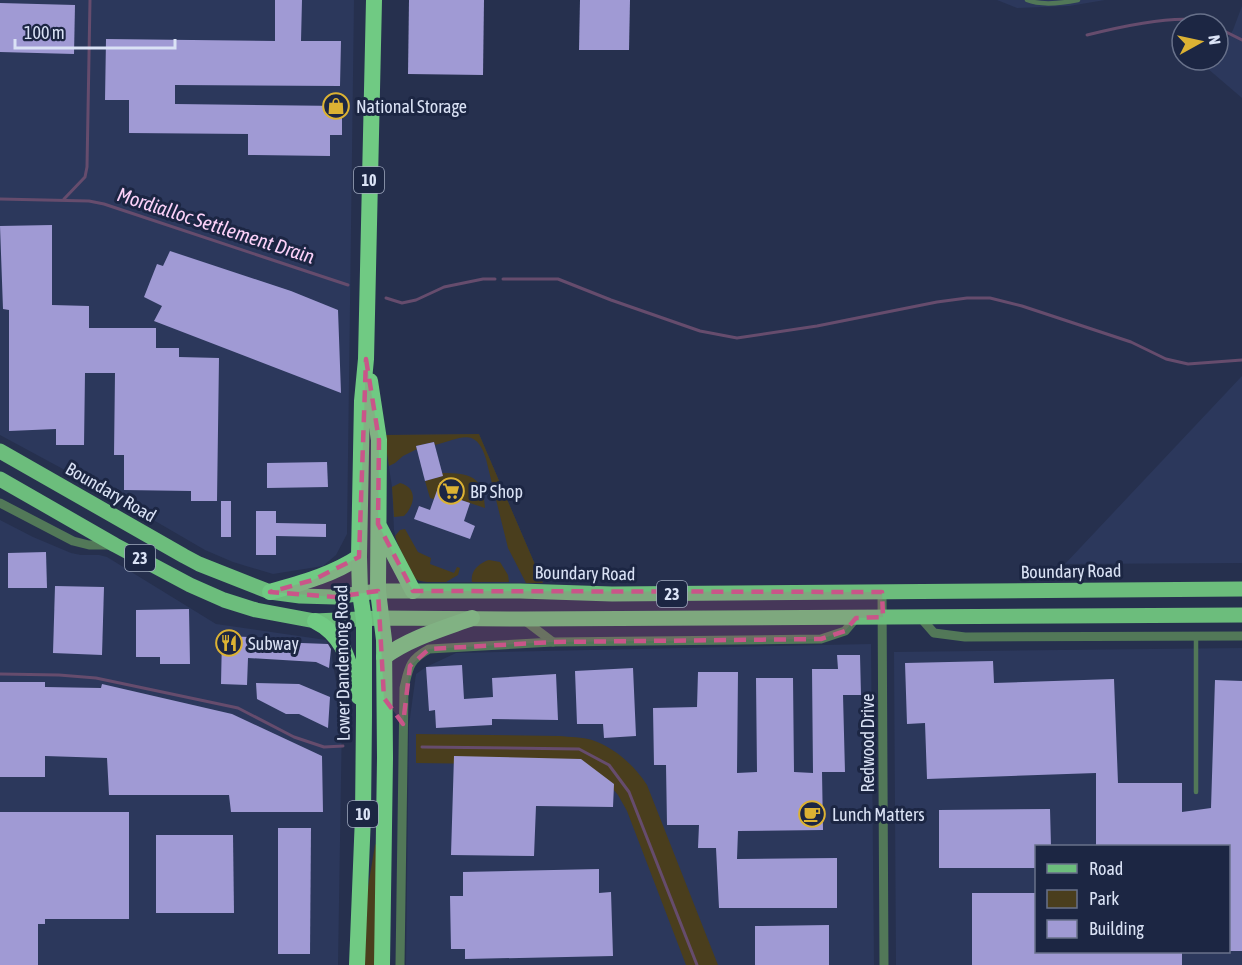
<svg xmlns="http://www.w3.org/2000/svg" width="1242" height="965" font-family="'Asap Condensed',sans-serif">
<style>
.built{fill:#2c385c;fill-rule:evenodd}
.green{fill:#4a3e1d}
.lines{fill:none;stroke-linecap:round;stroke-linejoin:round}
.stream{stroke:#664c6d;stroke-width:3}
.building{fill:#a09ad4}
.service{stroke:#527858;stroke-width:4.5}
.minor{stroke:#527858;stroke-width:9}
.primary{stroke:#6cbd7c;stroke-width:15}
.trunk{stroke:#70ca83;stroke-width:16}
.marked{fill:#c95589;fill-opacity:0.2;stroke:#c95589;stroke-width:4.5;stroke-dasharray:12 8;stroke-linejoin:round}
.labels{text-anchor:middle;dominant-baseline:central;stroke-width:6;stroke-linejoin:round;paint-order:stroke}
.shield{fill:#1c2643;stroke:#a1aac0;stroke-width:1.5}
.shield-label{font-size:16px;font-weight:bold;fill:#dae2f5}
.poi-label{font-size:18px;fill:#dae2f5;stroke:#1c2643;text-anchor:start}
.street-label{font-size:18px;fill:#dae2f5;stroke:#1c2643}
.water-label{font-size:20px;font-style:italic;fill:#fbd1f8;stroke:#1c2643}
</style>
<rect width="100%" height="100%" fill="#26304e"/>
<g class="built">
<path d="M0,0H354L347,534L336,555L323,566L273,574L233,562L205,550L100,489L0,435Z"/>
<path d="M997,0H1105L1069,6L1017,8Z"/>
<path d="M1242,6V98L1207,68L1212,60H1218V49L1226,41L1233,30Z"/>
<path d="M1242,376V563L1065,564Z"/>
<path d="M479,434L543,583L427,582L420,581L397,542L394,530L392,487L384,435Z"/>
<path d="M0,520L33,537L71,553L81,555H99L107,557L216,624L326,640L331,652L342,718L338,965H0Z"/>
<path d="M871,644L874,965H406L409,725L416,674L426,667L456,653Z"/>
<path d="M1242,648V965H896L894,652ZM1036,846H1228V952H1036Z"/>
</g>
<g class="green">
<path d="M479,434L543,583H526L508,548L486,459C476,426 460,439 435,445L434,442L416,446L417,449L403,456L395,463L389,466L384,435Z"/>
<path d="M442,473C471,473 483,476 485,508L461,500L464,491L442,483L434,499L430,498L425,481L442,476Z"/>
<path d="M400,483C418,488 415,505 404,516L394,517L392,487Z"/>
<path d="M405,529L418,552L431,558L430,564L454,573L457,567L460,568L458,575L446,582H427L420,581L413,578L397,542L395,536L400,530Z"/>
<path d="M489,560L500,562L508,575L509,582H472C470,571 479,563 489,560Z"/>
<path d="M416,734L559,736C570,737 582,737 592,740C615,748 634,765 647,785L718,965H686L627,811L618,795L607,782L557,765L416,763Z"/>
<path d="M377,843L378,965H362L366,899L375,845Z"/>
</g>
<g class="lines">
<g class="stream">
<path d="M1218,28L1242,40"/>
<path d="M1087,35C1115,28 1186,11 1211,24"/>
<path d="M0,199L89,201L104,204L348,285"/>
<path d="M64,199L85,177L87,167L90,0"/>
<path d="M503,279H558L611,300L700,331L737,338L817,326L937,302L967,298H990L1022,306L1131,342L1166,359L1188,364L1242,360"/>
<path d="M386,298L402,303L416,300L444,287L483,279H495"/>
<path d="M0,674L59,675L96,678L238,708L294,737L324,747L343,746"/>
<path d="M422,747L579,749L609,765L629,792L697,965"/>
</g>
</g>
<g class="building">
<path d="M275,0H302L301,41H341L340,86L175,85V104L342,106V135H330V156L248,155V134L129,133V100H105L106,39L275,41Z"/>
<path d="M409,0H484L483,75L408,74Z"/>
<path d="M580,0H630L629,50H579Z"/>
<path d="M0,3L75,5L74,54L0,52Z"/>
<path d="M52,225V305L89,306V328H156V348H179V357L219,358L217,501H191V491L124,490V455H114L115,373H85L84,445H56V429L9,431V310L3,309L0,226Z"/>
<path d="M170,251L291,291L338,310L341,393L154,321L162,306L144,297L157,264L163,266Z"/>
<path d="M434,442L443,476L425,481L416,446Z"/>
<path d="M327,462L328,487L267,488V463Z"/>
<path d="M440,482L464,491L461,500L470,503L464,521L475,526L470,539L414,519L419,506L430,510Z"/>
<rect x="221" y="501" width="10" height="36"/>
<path d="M256,511H276V523L326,524V537L276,536V555H256Z"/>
<path d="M46,552L47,588H8V553Z"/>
<path d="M55,586L104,587L102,655L53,653Z"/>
<path d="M189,609L190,664H160V657H136V610Z"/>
<path d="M222,636L249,637V641L328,644L331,649L329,668L316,662L248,658L247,685L221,684Z"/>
<path d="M837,655H860L861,695H843L845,772H822L823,830L738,831L737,859L837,858V908H719L716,848H698L699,825H667L666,765H654L653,708L697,707L698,672H738L737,773L757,772L756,678H793L794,772L813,773L812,669H838Z"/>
<path d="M993,661L994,683L1114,679L1118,783H1182V812L1211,808L1215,680L1242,681V951H1228V846H1096V773L927,779L925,723L907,724L905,663Z"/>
<path d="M462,665L464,699L493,697L492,678L556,674L558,720L492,719V725L436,728L435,710L429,711L426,667Z"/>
<path d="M633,668L636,736L604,738L603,724H577L575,671Z"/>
<path d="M0,682H45V687L101,688L102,684L232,714L322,756L323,812H231L229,795H109L107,758L45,756V777H0Z"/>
<path d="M256,683L299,684L330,697L328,728L299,714H286L257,699Z"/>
<path d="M454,756L581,759L614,784L613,807L536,806L534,856L451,855Z"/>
<path d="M1050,809L1051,846H1036V868H939V810Z"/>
<path d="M0,812H129V919H45V924H38V965H0Z"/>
<path d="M278,828H311L310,954H278Z"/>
<path d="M156,835H233L234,913H156Z"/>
<path d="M599,869V893L611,892L613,956L465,959V949H451L450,896H463V872Z"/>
<path d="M972,893H1036V951H1182V965H972Z"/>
<path d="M829,925V965H755V926Z"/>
</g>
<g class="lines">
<g class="service">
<path d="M1027,0C1042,6 1063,3 1078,0"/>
<path d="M1196,792V636"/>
</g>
<g class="minor">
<path d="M0,503L73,541L89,545H112"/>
<path d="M882,592L884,965"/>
<path d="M920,617L934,633L965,637L1242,636"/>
<path d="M524,620L553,642"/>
<path d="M400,965L404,688C409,667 409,660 429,649L553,642L821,639L845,631L856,618"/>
</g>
<g class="primary">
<path d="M0,451L184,556L199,564L270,592L300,596L335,597L378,591H520L612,594L1242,589"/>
<path d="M0,479L115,545L190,585L224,600L256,610L315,621L381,618L522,619L1242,615"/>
</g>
<g class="trunk">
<path d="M370,381L379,440L378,591L384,640L385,758L382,965"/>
<path d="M380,528L413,591"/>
<path d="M270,592C301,583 332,575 359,557"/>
<path d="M315,621C347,637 349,666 359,697"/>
<path d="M384,657C410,638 442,629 472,618"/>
<path d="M357,965L363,816L364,715V620L360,593L359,557L362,401L366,359L374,0"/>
</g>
</g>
<path class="marked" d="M366,359L379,440L378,524L413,591L882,592L883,617L856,618L845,631L821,639L553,642L429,649L410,666L403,724L384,698L378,591L335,597L270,592L313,580L359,557Z"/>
<defs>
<g id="shop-ring" transform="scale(1.35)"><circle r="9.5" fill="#1c2643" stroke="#dcb233" stroke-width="1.5"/><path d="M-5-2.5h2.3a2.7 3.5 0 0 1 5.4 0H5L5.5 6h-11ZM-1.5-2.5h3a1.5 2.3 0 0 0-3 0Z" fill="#dcb233"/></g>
<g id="supermarket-ring" transform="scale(1.35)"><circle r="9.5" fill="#1c2643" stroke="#dcb233" stroke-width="1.5"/><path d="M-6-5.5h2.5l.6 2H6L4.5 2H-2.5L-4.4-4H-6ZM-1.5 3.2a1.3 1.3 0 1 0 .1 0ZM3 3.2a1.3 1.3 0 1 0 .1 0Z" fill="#dcb233"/></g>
<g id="restaurant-ring" transform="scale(1.35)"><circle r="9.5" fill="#1c2643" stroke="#dcb233" stroke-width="1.5"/><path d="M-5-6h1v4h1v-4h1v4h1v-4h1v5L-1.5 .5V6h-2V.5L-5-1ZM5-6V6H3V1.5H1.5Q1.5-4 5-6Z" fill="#dcb233"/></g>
<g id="cafe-ring" transform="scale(1.35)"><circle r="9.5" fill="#1c2643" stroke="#dcb233" stroke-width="1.5"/><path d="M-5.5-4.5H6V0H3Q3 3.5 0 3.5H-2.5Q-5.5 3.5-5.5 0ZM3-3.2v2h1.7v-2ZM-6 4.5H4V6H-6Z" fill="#dcb233"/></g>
</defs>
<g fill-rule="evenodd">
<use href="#shop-ring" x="336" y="106"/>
<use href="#supermarket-ring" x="451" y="491"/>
<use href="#restaurant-ring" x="229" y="643"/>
<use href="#cafe-ring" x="812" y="814"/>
</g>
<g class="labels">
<g class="shield">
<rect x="354" y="167" width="30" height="26" rx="4.5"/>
<rect x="125" y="545" width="30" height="26" rx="4.5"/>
<rect x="657" y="581" width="30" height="26" rx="4.5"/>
<rect x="348" y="801" width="30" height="26" rx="4.5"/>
</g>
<g class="shield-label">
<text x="369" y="180">10</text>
<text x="140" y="558">23</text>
<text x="672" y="594">23</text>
<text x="363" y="814">10</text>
</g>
<g class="poi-label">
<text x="356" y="106">National Storage</text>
<text x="470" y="491">BP Shop</text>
<text x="248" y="643">Subway</text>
<text x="832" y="814">Lunch Matters</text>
</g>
<g class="street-label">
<text transform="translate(111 492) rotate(30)">Boundary Road</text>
<text transform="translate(1071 571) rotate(-1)">Boundary Road</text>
<text transform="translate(585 573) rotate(1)">Boundary Road</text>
<text transform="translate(342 663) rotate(-91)">Lower Dandenong Road</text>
<text transform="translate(867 743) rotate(-90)">Redwood Drive</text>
</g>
<g class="water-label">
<text transform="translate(216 225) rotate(18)">Mordialloc Settlement Drain</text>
</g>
</g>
<rect x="1035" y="845" width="195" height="108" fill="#1c2643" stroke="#68718a" stroke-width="1.5"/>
<rect x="1047" y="864" width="30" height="9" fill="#6cbd7c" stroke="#68718a" stroke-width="1.5"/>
<text x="1089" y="875" font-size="18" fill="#dae2f5">Road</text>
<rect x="1047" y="890" width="30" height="18" fill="#4a3e1d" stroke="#68718a" stroke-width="1.5"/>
<text x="1089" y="905" font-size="18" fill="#dae2f5">Park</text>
<rect x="1047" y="920" width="30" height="18" fill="#a09ad4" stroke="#68718a" stroke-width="1.5"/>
<text x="1089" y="935" font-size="18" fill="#dae2f5">Building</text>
<g transform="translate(1200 42) rotate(82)"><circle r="28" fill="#1c2643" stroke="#68718a" stroke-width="1.5"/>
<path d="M0-4.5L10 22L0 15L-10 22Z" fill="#dcb233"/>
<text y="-9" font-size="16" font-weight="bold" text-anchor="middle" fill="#dae2f5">N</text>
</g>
<path d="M15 39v9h160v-9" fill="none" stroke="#dae2f5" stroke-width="3"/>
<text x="24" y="39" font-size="18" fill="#dae2f5" stroke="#1c2643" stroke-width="4.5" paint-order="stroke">100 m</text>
</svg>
